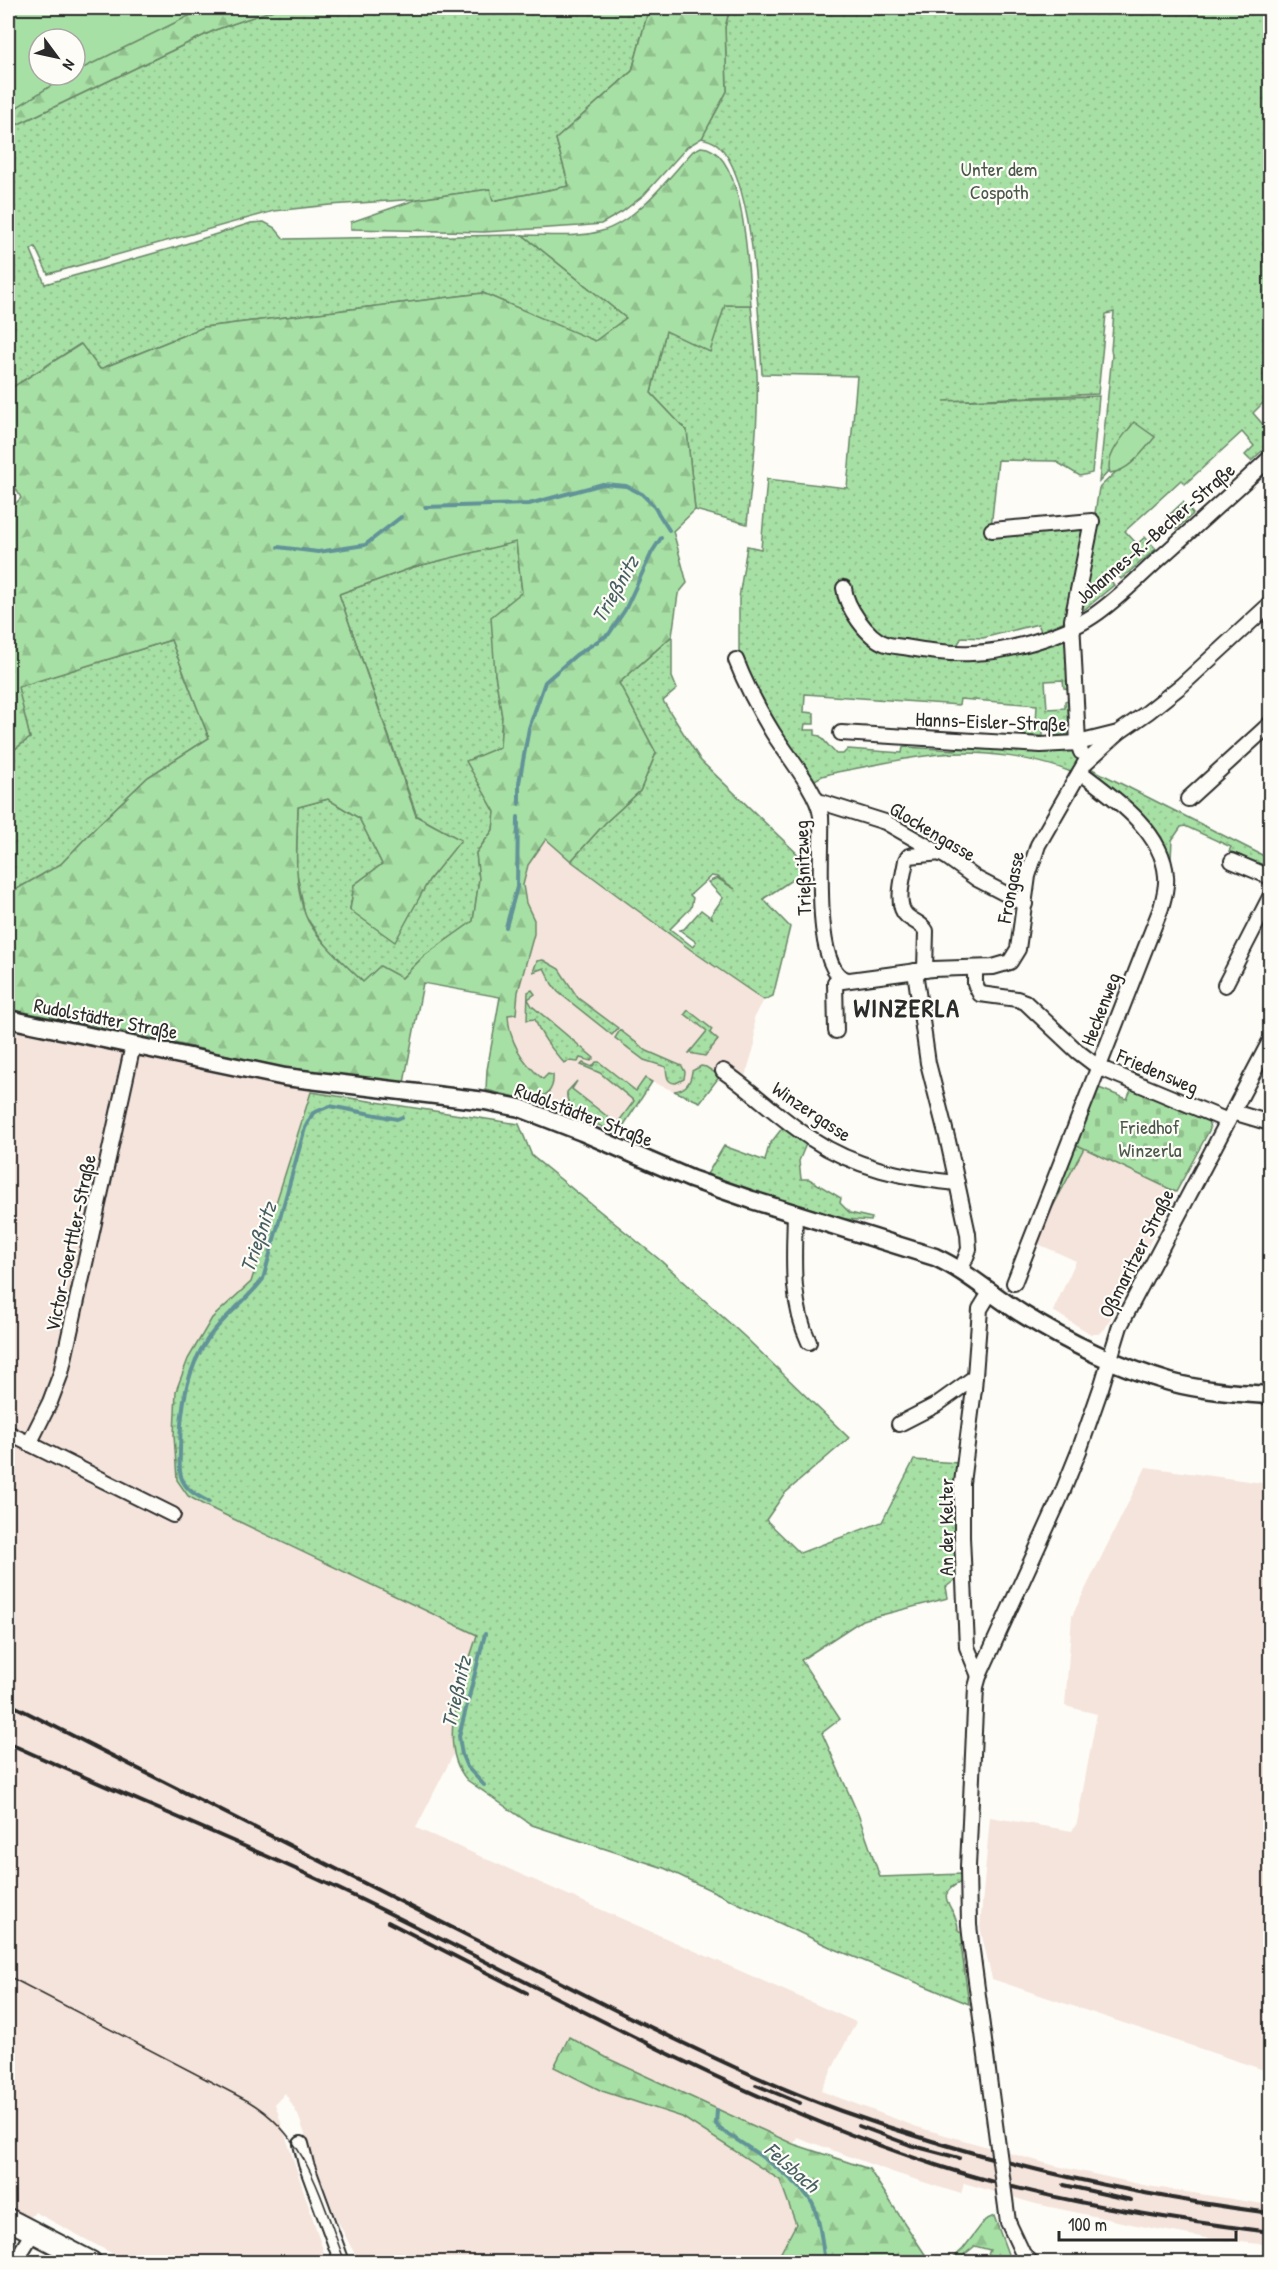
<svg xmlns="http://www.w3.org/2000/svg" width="1278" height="2270" font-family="'Patrick Hand',sans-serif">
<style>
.built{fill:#f5e4db}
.grass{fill:url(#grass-dots);stroke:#698668;stroke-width:1.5;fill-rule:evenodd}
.forest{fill:url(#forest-firs);stroke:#698668;stroke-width:1.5;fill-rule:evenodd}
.cemetery{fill:url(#cemetery-stones);stroke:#698668;stroke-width:1.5}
.park{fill:#a7e0a4;stroke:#698668;stroke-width:1.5}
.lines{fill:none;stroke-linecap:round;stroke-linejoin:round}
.stream{stroke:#629398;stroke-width:4}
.minor-casing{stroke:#2b2b2b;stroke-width:18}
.tertiary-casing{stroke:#2b2b2b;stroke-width:21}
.secondary-casing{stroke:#2b2b2b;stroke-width:24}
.minor{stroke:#fdfcf7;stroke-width:14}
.tertiary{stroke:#fdfcf7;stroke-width:16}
.secondary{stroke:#fdfcf7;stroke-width:20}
.tram{stroke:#2b2b2b;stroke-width:1.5}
.rail{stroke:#2b2b2b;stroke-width:4}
.minor-bridge-casing{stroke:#2b2b2b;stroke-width:18;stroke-linecap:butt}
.minor-bridge{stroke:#fdfcf7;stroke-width:14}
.labels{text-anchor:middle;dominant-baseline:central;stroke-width:4.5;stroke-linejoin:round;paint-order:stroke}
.park-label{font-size:20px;fill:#4a5849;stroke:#fdfcf7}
.street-label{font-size:20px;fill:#2b2b2b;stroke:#fdfcf7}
.water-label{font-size:21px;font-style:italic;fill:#475f61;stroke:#fdfcf7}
.district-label{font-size:26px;font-weight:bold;letter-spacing:1.5px;fill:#2b2b2b;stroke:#fdfcf7}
</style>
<defs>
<pattern id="grass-dots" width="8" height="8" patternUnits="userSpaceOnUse" patternTransform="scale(1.5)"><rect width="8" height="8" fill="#a7e0a4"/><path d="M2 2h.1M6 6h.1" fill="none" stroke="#90c08d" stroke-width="1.8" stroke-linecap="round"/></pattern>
<pattern id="forest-firs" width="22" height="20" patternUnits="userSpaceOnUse" patternTransform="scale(1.5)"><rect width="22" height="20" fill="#a7e0a4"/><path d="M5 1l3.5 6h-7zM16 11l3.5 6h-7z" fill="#90c08d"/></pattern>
<pattern id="cemetery-stones" width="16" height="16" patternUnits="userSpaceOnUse" patternTransform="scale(1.5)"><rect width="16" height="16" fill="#a7e0a4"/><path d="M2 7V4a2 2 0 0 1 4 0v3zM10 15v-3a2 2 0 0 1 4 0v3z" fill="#90c08d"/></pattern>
</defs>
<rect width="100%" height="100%" fill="#fdfcf7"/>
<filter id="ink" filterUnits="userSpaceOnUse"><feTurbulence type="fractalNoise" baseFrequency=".0167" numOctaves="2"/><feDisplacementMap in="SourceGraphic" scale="12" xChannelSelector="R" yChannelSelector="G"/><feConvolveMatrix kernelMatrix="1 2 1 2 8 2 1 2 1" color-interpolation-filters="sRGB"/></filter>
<g filter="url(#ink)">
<g class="built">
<path d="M546,839L571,861L691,950L764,1000L754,1018L755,1044L745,1077L726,1068L700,1102L652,1082L618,1134L574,1112L534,1099L547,1091L543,1079L526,1063L516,1046L508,1028V1015L516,1014L518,992L534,934V920L526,904L523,885L528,865Z"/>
<path d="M8,1023L313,1085L251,1282L212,1318L204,1505L477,1635L452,1718L453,1755L416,1828L856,2022L821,2091L917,2127L1052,2165L1148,2186L1270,2205V2245L1211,2239L1136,2225L1036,2204L964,2183L961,2194L892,2172L797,2137L794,2144L869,2169L930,2262H359L335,2216L298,2115L285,2093L275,2104L327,2262H128L35,2212L8,2244Z"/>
<path d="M1084,1148L1176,1192L1105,1329L1098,1334H1091L1053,1311L1076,1261L1034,1242Z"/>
<path d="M1146,1467L1270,1484V2072L992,1979L980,1927L990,1817L1072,1831L1077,1823L1097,1714L1065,1706L1072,1616Z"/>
</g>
<g class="grass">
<path d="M279,8H649L632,71L556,139L569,186L492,201L490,189L418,199L330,205L274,211L48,274L35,247L31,250L45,284L176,247L251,223L264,222L275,228L284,239L523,235L626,318L595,342L483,293L204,327L100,369L80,344L8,391V129L215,30Z"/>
<path d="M730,8H1270V396L1253,413L1266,428L1270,425V444L1251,461L1245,455L1254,446L1242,432L1185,484L1181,480L1125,531L1137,544L1145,537L1156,549L1121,579L1116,573L1110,579L1114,585L1079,614L1099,488L1123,465L1110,470L1099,482L1112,355L1111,350L1114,312L1106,314L1098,394L944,401L1099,396L1092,473L1080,476L1055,461L998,460L991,528L1086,517L1067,620L1041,631L1038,624L983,638L962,637L955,649L876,645L975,661L1002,655L1067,636L1070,689L1064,688L1063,680L1045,681L1047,709L1065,708V701L1070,699L1075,734L1052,736V728H1043V736H1024L1025,723H1036L1037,705L960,699L959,705L805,694L804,712L814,713V724H805L804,730H815V735L820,736L836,754H843L848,749L902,753L903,747L957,750L958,746L1074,749L1081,759L1074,773C1038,758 981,750 942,754C907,757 872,766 837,772L822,776L813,781L766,711L739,654V598L747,546L761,549L767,479L847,488L857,376L762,374C759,325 755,177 718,145C713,141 708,140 702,138L727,91L725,27Z"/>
<path d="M725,305H751C753,328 756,351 757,375C759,425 752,474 747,524L695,510L687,431L651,393L666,330Z"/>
<path d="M1183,502L1193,514L1177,529L1166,518Z"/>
<path d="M516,541L522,592L495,674L502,717L500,747L467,761L495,812L493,830L476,853L479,879L473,922L424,956L402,978L363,982L329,949L305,916L296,868L298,807L328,799L359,818L382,864L354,885L350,909L394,941L429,880L460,840L417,816L339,594L414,567Z"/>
<path d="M672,636V677L677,689L663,701L701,761L809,865L807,870L763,899L790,927L773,996L764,1000L691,950L571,861L606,822L640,791L656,753L619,683ZM711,876L718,877L735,889L717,878L708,882L723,898L711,915L713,919L701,910L684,929L680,930L696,942L693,947L670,929L691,908L693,898L690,895Z"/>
<path d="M171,640L209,738L148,777L97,826L61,864L8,894V754L30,738L17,687Z"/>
<path d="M1090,768L1270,859V868L1229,851L1231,847L1185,826L1181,827L1172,840L1171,859L1168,861L1092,774Z"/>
<path d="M543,960L559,969L578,998L618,1028L612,1035L558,992L552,984L544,968L533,972L537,961Z"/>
<path d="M532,990L535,994L528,999L532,1006L594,1058L591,1061L580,1058L578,1062L569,1061L564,1063C552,1049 541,1037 535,1019L527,1020L528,992Z"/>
<path d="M688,1010L712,1029L710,1033L718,1040L705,1056L689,1053L707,1031L685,1014Z"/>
<path d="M620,1030L647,1051L682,1066L685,1072L684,1079L676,1083C666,1083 667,1075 666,1067L644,1060L615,1038Z"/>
<path d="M596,1062H599L636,1091L645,1078L652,1082L618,1134C601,1125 564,1115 567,1092L577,1081L572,1089L617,1124L634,1101L600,1073L581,1065L583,1063L592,1067Z"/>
<path d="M701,1066L706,1067L720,1076L700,1102L674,1091C686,1090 691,1082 692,1071Z"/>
<path d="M311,1092L519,1124L532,1156L660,1260L745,1337L849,1438L784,1494L766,1520L800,1553L882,1522L914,1460L958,1463L955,1580L946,1587L948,1598L862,1620L801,1660L840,1719L822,1733L858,1814L880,1877L962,1874L961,1882C929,1897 959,1907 958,1930L962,1933L964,1944L961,1945L969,2004L830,1947L664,1868L532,1825L467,1780C434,1742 465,1677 477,1635L204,1505L188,1496L177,1480L174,1435L176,1391L188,1359L212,1318L251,1282Z"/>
<path d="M783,1127L806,1144L799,1161L801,1179H809L841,1198L840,1203L850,1213L872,1218L871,1221L832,1218L706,1176L724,1146L765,1161L769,1145Z"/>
<path d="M1075,1144L1084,1148L1034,1242Z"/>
</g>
<g class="forest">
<path d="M8,8H279L215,30L8,129ZM39,39H75V75H39Z"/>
<path d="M649,8H730L725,27L727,91L702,138L687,147L644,195L622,212L601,224L580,226L484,232L351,229V222L418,199L490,189L493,201L569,186L556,139L632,71Z"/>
<path d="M701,147C746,149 748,271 751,305H725L710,352L666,331L651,393L687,431L695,510L673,531L687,583L678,594L672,636L619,683L656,753L640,791L606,822L571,861L546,839L528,865L523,885L526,903L534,920V934L518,992L516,1014L508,1015C509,1041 523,1063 543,1079L548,1074L553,1075C556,1113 505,1094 486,1090L487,1070L500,997L423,983L404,1083L299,1071L130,1033L8,1009V894L61,864L97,826L148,777L209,738L171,640L18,687L30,738L8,754V511L21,498L8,474V390L81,344L100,369L204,327L483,293L595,341L626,318L523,235C548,235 578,238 602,231C637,221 669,177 693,151ZM516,542L522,592L491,617L495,674L502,717L500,747L466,761L495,812L493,830L476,853L479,879L473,921L424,956L402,978L380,966L363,982C347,966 312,935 305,914C293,880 297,843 298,807L328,799L359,818L382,864L354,885L350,910L395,942L429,880L461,840L416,816L339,594L414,567Z"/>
<path d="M569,2037L609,2059L793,2144L869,2169L930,2262H776L796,2224L780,2180L682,2117L602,2091L554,2067Z"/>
<path d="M994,2216L1008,2254L1007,2262H985L990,2250L975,2246L955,2262H949L963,2249L985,2220Z"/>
</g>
<path class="cemetery" d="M1099,1088L1127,1099L1132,1088L1208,1119L1210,1129L1176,1192L1075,1144Z"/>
<g class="park">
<path d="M8,8H205L75,72V39H39V75H68L8,113Z"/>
<path d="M1134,422L1155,437C1143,451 1130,471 1110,473C1104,456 1125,435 1134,422Z"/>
</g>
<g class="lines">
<g class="stream">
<path d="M425,507L529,504L603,484L626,486L642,494L653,505L669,530"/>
<path d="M278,547L318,552L365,545L401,517"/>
<path d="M519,804V783L529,728L545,682L576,655L609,634L625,610L652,552L661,538"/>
<path d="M506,927L517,887L518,817"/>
<path d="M209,1502C200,1497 189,1492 184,1483C178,1474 180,1462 180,1451C180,1414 185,1372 207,1340C222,1317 246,1302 263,1279L305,1128L313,1113L330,1106L397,1119L402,1117"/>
<path d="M484,1785L467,1767L462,1755L459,1736L485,1634"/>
<path d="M717,2110L716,2124L720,2129C744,2145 804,2181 814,2207C821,2224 822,2245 825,2262"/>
</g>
<g class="minor-casing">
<g id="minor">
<path d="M992,530L1092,521L1072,620L1078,743L1081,752"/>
<path d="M844,588C846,606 867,638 886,644C891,646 898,646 904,647C926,651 949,654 972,653C1008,652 1063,636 1093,616C1117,600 1138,578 1159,559C1196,526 1233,492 1270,458"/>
<path d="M736,660C746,686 759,710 773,733C787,755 818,792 821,816C823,845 811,974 848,980"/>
<path d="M841,733L1041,745L1078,743L1118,733L1148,712L1182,685L1270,604"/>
<path d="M1188,799L1270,724"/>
<path d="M818,801L885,822L948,858L977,879L1025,904"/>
<path d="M1232,861L1270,877"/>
<path d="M975,969V984L980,994L1017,999L1025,1002L1077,1051L1098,1067L1228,1121"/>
<path d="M925,970L926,931C922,923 914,922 907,916C894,905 904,875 906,860L909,856L941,853"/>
<path d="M915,971L928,1063L948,1141L968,1234L969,1249L961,1270"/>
<path d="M1225,985L1270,897"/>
<path d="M836,1031L835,982L932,969L993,967L1010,962L1018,949L1028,876L1038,845L1085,763L1118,733"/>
<path d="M723,1071C754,1092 780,1119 812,1139C855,1168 906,1178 957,1183"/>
<path d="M1233,1112L1270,1123"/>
<path d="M795,1213C794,1257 790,1302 809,1342"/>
<path d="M1014,1283L1161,908C1164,897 1167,887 1166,876C1163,831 1113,797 1080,772"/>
<path d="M899,1424L936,1405L975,1377"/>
<path d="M8,1433L173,1515"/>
<path d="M29,1444L50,1402L61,1373L133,1045"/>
<path d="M979,1676L967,1647L962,1537V1483L974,1389L980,1309L991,1291"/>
<path d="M971,1943L969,1925L968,1867L976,1687L979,1676L1060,1498L1079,1451L1101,1388L1120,1326L1270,1041"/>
<path d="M301,2144L306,2164L342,2262"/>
<path d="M1008,2222L1023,2254L1031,2262"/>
<path d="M15,2262L33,2232"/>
</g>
</g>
<g class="tertiary-casing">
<path id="tertiary" d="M8,1019L285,1077L485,1101L520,1108L582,1132L691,1179L752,1200L935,1257C968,1272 993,1296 1024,1315C1067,1342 1121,1368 1170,1382C1203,1391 1237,1393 1270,1395"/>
</g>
<g class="secondary-casing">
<path id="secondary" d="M8,2219L91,2262"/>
</g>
<use href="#minor" class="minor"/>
<use href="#tertiary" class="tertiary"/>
<use href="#secondary" class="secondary"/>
<path class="tram" d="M8,1976L248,2101C308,2136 322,2202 345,2262"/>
<g class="rail">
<path d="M8,1703L621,2013C693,2048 766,2084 841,2111C981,2161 1124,2194 1270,2213"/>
<path d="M8,1743C126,1797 247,1844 364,1901C555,1993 739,2102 942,2167C1049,2201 1160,2218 1270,2232"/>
<path d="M388,1922L527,1993"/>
<path d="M756,2085L800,2103"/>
<path d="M859,2126L910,2145L959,2158"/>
<path d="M1064,2185L1131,2200"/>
</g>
<g class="minor-bridge-casing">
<path id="minor-bridge" d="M971,1943L1008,2222"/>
</g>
<use href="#minor-bridge" class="minor-bridge"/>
</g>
</g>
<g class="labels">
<g class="park-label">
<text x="999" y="168">Unter dem<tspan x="999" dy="23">Cospoth</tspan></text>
<text x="1150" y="1126">Friedhof<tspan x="1150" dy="23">Winzerla</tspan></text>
</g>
<g class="street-label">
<text transform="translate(1155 533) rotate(-41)">Johannes-R.-Becher-Straße</text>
<text transform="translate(991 721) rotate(2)">Hanns-Eisler-Straße</text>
<text transform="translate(933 831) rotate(31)">Glockengasse</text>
<text transform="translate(802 868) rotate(-92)">Trießnitzweg</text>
<text transform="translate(1010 887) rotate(-79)">Frongasse</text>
<text transform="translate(1100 1009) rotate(-69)">Heckenweg</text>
<text transform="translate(106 1018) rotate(11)">Rudolstädter Straße</text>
<text transform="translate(1158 1071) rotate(23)">Friedensweg</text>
<text transform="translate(812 1111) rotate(34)">Winzergasse</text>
<text transform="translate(584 1114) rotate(21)">Rudolstädter Straße</text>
<text transform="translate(70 1243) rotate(-78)">Victor-Goerttler-Straße</text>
<text transform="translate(1136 1253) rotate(-63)">Oßmaritzer Straße</text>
<text transform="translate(945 1527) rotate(-90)">An der Kelter</text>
</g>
<g class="water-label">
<text transform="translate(615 589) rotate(-60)">Trießnitz</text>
<text transform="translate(258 1237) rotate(-71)">Trießnitz</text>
<text transform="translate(456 1692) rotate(-77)">Trießnitz</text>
<text transform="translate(792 2167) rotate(41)">Felsbach</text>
</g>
<g class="district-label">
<text x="907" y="1007">WINZERLA</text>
</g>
</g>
<rect width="1278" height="2270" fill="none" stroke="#fdfcf7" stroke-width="30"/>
<rect x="15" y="15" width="1248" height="2240" fill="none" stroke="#2b2b2b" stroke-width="2" filter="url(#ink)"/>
<g transform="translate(57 57) rotate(123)"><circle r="28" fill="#fdfcf7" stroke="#a9a8a5" stroke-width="1.5"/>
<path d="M0-4.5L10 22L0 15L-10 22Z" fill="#2b2b2b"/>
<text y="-9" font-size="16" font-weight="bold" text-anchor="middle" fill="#2b2b2b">N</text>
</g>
<path d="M1059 2231v9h177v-9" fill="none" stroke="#2b2b2b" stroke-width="3"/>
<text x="1068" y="2231" font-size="18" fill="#2b2b2b" stroke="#fdfcf7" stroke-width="4.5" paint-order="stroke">100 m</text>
</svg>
